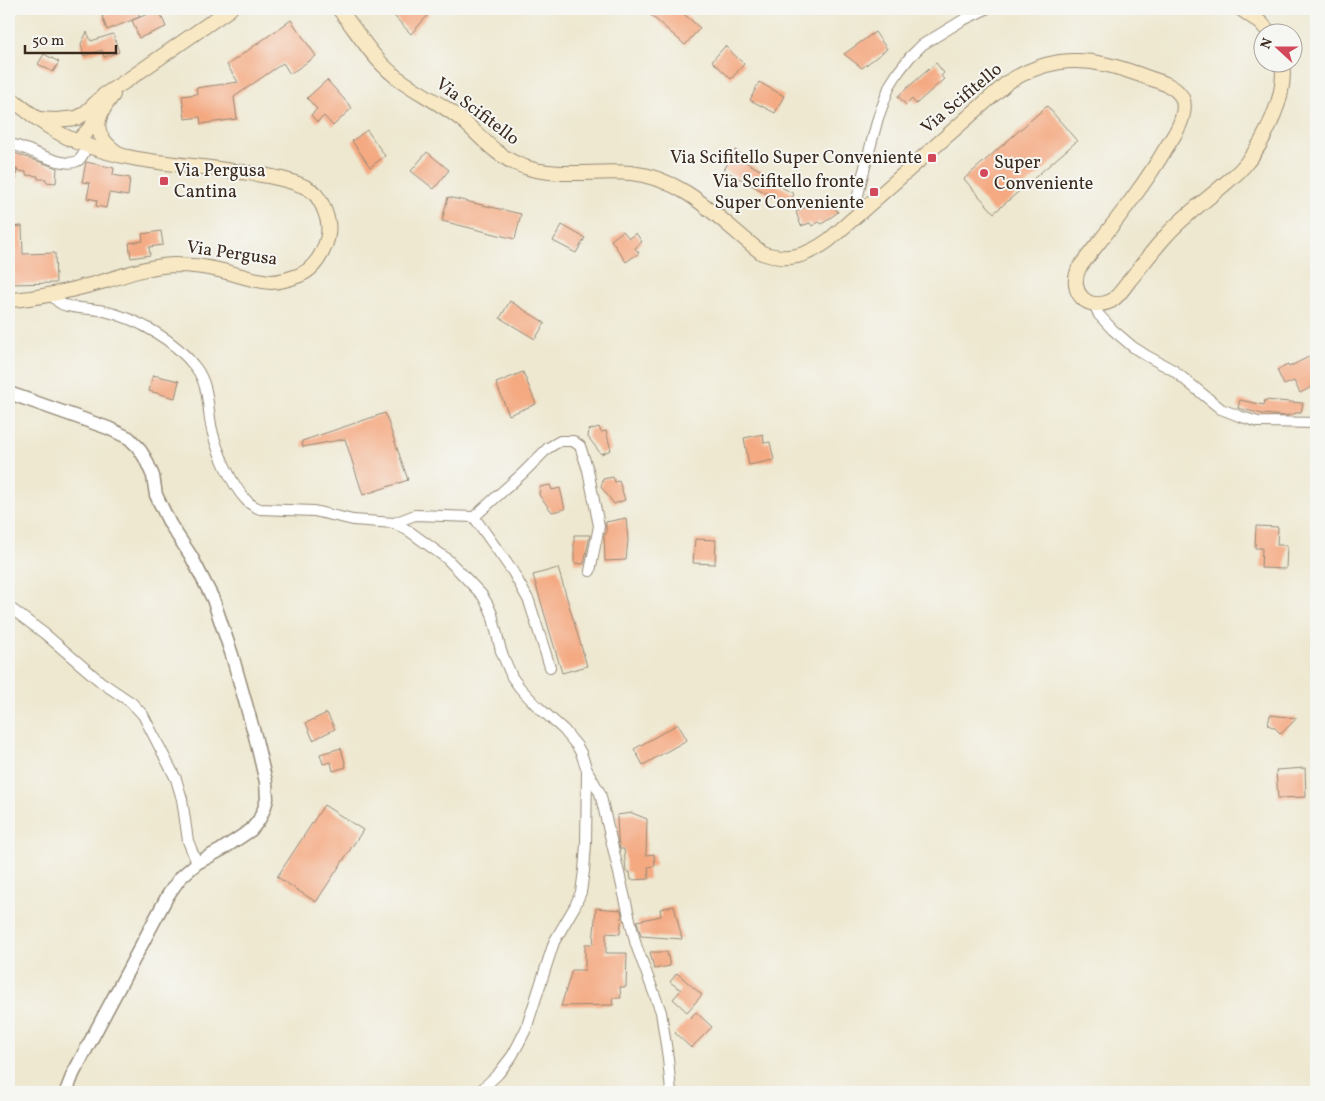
<svg xmlns="http://www.w3.org/2000/svg" width="1325" height="1101" font-family="Vollkorn,serif">
<style>
.building{fill:#f4a981}
.lines{fill:none;stroke-linecap:round;stroke-linejoin:round}
.minor-casing{stroke:#948977;stroke-width:12}
.tertiary-casing{stroke:#948977;stroke-width:15}
.secondary-casing{stroke:#948977;stroke-width:16}
.minor{stroke:#fff;stroke-width:10}
.tertiary{stroke:#fff;stroke-width:12}
.secondary{stroke:#f8e8c3;stroke-width:14}
.poi-dot{fill:#d1495b;stroke:#f6f6f2;stroke-width:2}
.labels{text-anchor:middle;dominant-baseline:central;stroke-width:4;stroke-linejoin:round;paint-order:stroke}
.street-label{font-size:18px;fill:#3b2a1e;stroke:#f6f6f2}
.poi-label{font-size:18px;fill:#3b2a1e;stroke:#f6f6f2;text-anchor:end}
</style>
<rect width="100%" height="100%" fill="#f6f6f2"/>
<filter id="ink" filterUnits="userSpaceOnUse"><feTurbulence type="fractalNoise" baseFrequency=".02" numOctaves="2"/><feDisplacementMap in="SourceGraphic" scale="10" xChannelSelector="R" yChannelSelector="G"/><feConvolveMatrix kernelMatrix="1 2 1 2 8 2 1 2 1" color-interpolation-filters="sRGB"/></filter>
<filter id="wash" filterUnits="userSpaceOnUse"><feTurbulence type="fractalNoise" baseFrequency=".0096" numOctaves="4" result="noise"/><feDisplacementMap in="SourceGraphic" scale="20" xChannelSelector="R" yChannelSelector="G"/><feGaussianBlur stdDeviation="1.12" result="paint"/><feColorMatrix in="noise" values="0 0 0 0 0 0 0 0 0 0 0 0 0 0 0 0 0 1.4 0 .05"/><feComposite in="paint" operator="in"/></filter>
<g filter="url(#wash)">
<rect width="100%" height="100%" fill="#eee8d0"/>
<g id="blocks">
<g class="building">
<path d="M120,9H137L140,17L107,30L102,16Z"/>
<path d="M398,9H423L429,14L411,34L394,16Z"/>
<path d="M644,9H678L700,28L685,45Z"/>
<path d="M159,10L166,27L139,38L132,20Z"/>
<path d="M291,20L316,56L290,74L283,63L234,97L237,119L201,124L200,117L185,119L182,96L197,94L196,88L238,82L227,65Z"/>
<path d="M87,32L91,41L113,34L119,52L104,57L102,50L84,56L81,44Z"/>
<path d="M875,32L887,49L862,68L844,54Z"/>
<path d="M725,46L744,64L731,79L712,61Z"/>
<path d="M44,54L59,62L53,72L38,64Z"/>
<path d="M936,63L944,73L941,76L944,79L916,104L912,99L906,105L898,96Z"/>
<path d="M327,80L352,108L333,126L324,116L317,122L311,115L317,109L307,98Z"/>
<path d="M759,82L784,96L775,113L750,100Z"/>
<path d="M1047,106L1077,141L994,213L964,179Z"/>
<path d="M367,130L385,156L370,167L352,141Z"/>
<path d="M735,150L744,156L742,160L776,179L774,183L794,194L788,205L724,170Z"/>
<path d="M9,151L57,168L56,183L46,182V179H38V176L26,175V172L17,171V168L16,180L9,179Z"/>
<path d="M427,152L449,170L434,189L411,171Z"/>
<path d="M86,162L114,168L113,175L130,178L128,196L109,193L106,208L96,206L97,200L87,198L90,183L82,182Z"/>
<path d="M448,197L521,214L515,239L442,221Z"/>
<path d="M829,200L838,212L822,224L819,222L812,226L810,223L801,226L796,212L814,203L817,207Z"/>
<path d="M562,225L585,238L576,253L553,241Z"/>
<path d="M22,226L23,254L55,253L56,283L9,284V227Z"/>
<path d="M161,231L163,245L149,247L150,255L131,258L129,243L143,241L142,234Z"/>
<path d="M623,231L629,238L636,233L642,242L635,248L639,253L626,262L611,240Z"/>
<path d="M510,301L545,323L535,339L500,318Z"/>
<path d="M1316,353V385L1300,393L1294,381L1284,385L1277,370L1288,365L1289,367Z"/>
<path d="M523,372L536,404L509,415L496,383Z"/>
<path d="M153,375L179,381L175,398L149,391Z"/>
<path d="M1240,400L1264,405L1265,400L1303,403L1301,412L1285,416L1274,415L1262,414L1238,408Z"/>
<path d="M385,413L408,480L363,495L345,439L303,447L302,441Z"/>
<path d="M599,427L601,432L606,431L611,450L601,454L588,437L589,430Z"/>
<path d="M763,434L764,443L770,442L774,460L749,465L744,438Z"/>
<path d="M613,477L615,482L619,481L625,500L614,504L601,487L603,479Z"/>
<path d="M550,485L552,490L560,488L565,509L552,512L539,495L540,487Z"/>
<path d="M626,518L628,540L626,560L605,561L604,534H606V522Z"/>
<path d="M1256,526L1278,527L1277,545H1287L1286,569L1261,568L1262,548H1255Z"/>
<path d="M574,535H590L584,564L574,563Z"/>
<path d="M695,539L716,540L715,564L693,563Z"/>
<path d="M558,568L587,666L562,673L533,575Z"/>
<path d="M327,713L335,729L313,740L306,723Z"/>
<path d="M1270,715L1297,718L1281,734L1275,728L1268,725Z"/>
<path d="M678,724L687,740L643,765L634,749Z"/>
<path d="M341,748L346,767L333,771L331,762L323,764L320,754Z"/>
<path d="M1305,768L1306,797L1278,798L1276,770Z"/>
<path d="M324,805L363,830L316,902L277,877Z"/>
<path d="M632,813L647,819L646,855L654,854L655,866L648,867L649,879L631,880L630,872H626L624,849H620L618,839L617,815Z"/>
<path d="M674,906L682,939L641,936L637,921L661,916L660,909Z"/>
<path d="M596,908L621,910L622,915L620,934L606,933V953H627L626,987H620L621,998H612L613,1005L561,1006L572,970H585V944H593Z"/>
<path d="M650,952H667L670,966L654,969Z"/>
<path d="M677,973L702,995L687,1012L673,999L681,990L670,982Z"/>
<path d="M696,1012L712,1027L691,1048L675,1033Z"/>
</g>
</g>
</g>
<g filter="url(#ink)">
<use href="#blocks" fill-opacity="0" stroke="#948977" stroke-width="1"/>
<g class="lines">
<g class="minor-casing">
<g id="minor">
<path d="M9,144C25,145 64,171 79,160C83,156 85,151 87,146"/>
<path d="M859,214L858,195L862,178L878,118L890,85L899,71L910,57L922,45L963,20L986,9"/>
<path d="M52,295C54,298 56,301 60,303C69,309 92,308 104,311C138,319 175,340 196,368C210,387 207,409 212,430C217,451 232,486 247,501C251,505 255,507 260,509L314,511L353,520L394,523L409,531L446,558L460,572L482,595L488,605L492,614L501,651L512,677L520,688L536,705L564,730L577,746L581,753L587,770L600,793L636,945L661,1012L668,1058L671,1092"/>
<path d="M1094,304L1099,315L1113,330L1133,347L1147,356L1173,370L1221,409L1239,416L1258,422L1316,423"/>
<path d="M474,517L513,572L529,601L550,667"/>
<path d="M394,523L415,515L474,517L523,473L548,448L560,441H573L580,446L588,470L599,526L590,571"/>
<path d="M9,607L45,634L101,682L132,703L143,715L176,779L182,799L188,841L197,863"/>
<path d="M479,1092L498,1074L512,1056L519,1043L526,1029L554,942L575,906L581,892L584,871L586,844L587,771"/>
</g>
</g>
<g class="tertiary-casing">
<path id="tertiary" d="M9,393L108,428L129,438L138,447L145,458L153,476L156,495L170,524L191,556L213,599L232,655L255,736L266,782L267,799L264,809L259,820L251,830L221,850L197,863L180,878L168,895L73,1074L66,1092"/>
</g>
<g class="secondary-casing">
<g id="secondary">
<path d="M339,9C357,31 372,58 395,76C416,92 441,103 462,120C483,138 497,158 525,167C556,178 598,170 631,173C687,179 720,221 762,253C789,262 807,256 829,240L1008,82C1024,72 1041,65 1060,62C1092,58 1119,67 1149,78C1160,82 1174,85 1181,96C1185,102 1184,111 1182,118C1179,129 1172,139 1166,148C1141,191 1109,229 1079,268C1068,292 1087,312 1111,301C1118,297 1124,288 1129,281C1141,267 1152,251 1165,237C1183,216 1207,200 1227,182C1233,177 1239,172 1244,166C1257,151 1267,133 1274,114C1281,97 1285,81 1282,62"/>
<path d="M1241,9L1261,23L1269,32"/>
<path d="M113,95C94,119 91,135 119,154"/>
<path d="M9,97C31,114 52,132 78,142C122,161 171,163 218,169C246,173 277,175 303,186C317,191 323,204 327,218C333,237 319,267 300,275C292,278 280,282 271,282C255,281 239,275 223,271C207,267 191,265 174,265C149,266 128,274 105,281C71,290 43,298 9,300"/>
<path d="M39,119L56,120L77,118L84,114L104,95L129,79L230,9"/>
<path d="M77,142L90,128L100,115"/>
</g>
</g>
<use href="#minor" class="minor"/>
<use href="#tertiary" class="tertiary"/>
<use href="#secondary" class="secondary"/>
</g>
</g>
<g class="poi-dot">
<rect x="927" y="153" width="10" height="10" rx="2.5"/>
<circle cx="984" cy="173" r="5"/>
<rect x="159" y="176" width="10" height="10" rx="2.5"/>
<rect x="869" y="187" width="10" height="10" rx="2.5"/>
</g>
<g class="labels">
<g class="street-label">
<text transform="translate(962 99) rotate(-40)">Via Scifitello</text>
<text transform="translate(477 112) rotate(37)">Via Scifitello</text>
<text transform="translate(232 254) rotate(8)">Via Pergusa</text>
</g>
<g class="poi-label">
<text x="922" y="158">Via Scifitello Super Conveniente</text>
<text x="994" y="163" text-anchor="start">Super<tspan x="994" dy="21">Conveniente</tspan></text>
<text x="174" y="171" text-anchor="start">Via Pergusa<tspan x="174" dy="21">Cantina</tspan></text>
<text x="864" y="182">Via Scifitello fronte<tspan x="864" dy="21">Super Conveniente</tspan></text>
</g>
</g>
<rect width="1325" height="1101" fill="none" stroke="#f6f6f2" stroke-width="30"/>
<g transform="translate(1278 48) rotate(291)"><circle r="24" fill="#f6f6f2" stroke="#aba49d"/>
<path d="M0-4L9 19L0 12L-9 19Z" fill="#d1495b"/>
<text y="-8" font-size="14" font-weight="bold" text-anchor="middle" fill="#3b2a1e">N</text>
</g>
<path d="M25 45v8h91v-8" fill="none" stroke="#3b2a1e" stroke-width="2.5"/>
<text x="32" y="45" font-size="15" fill="#3b2a1e" stroke="#f6f6f2" stroke-width="4" paint-order="stroke">50 m</text>
</svg>
